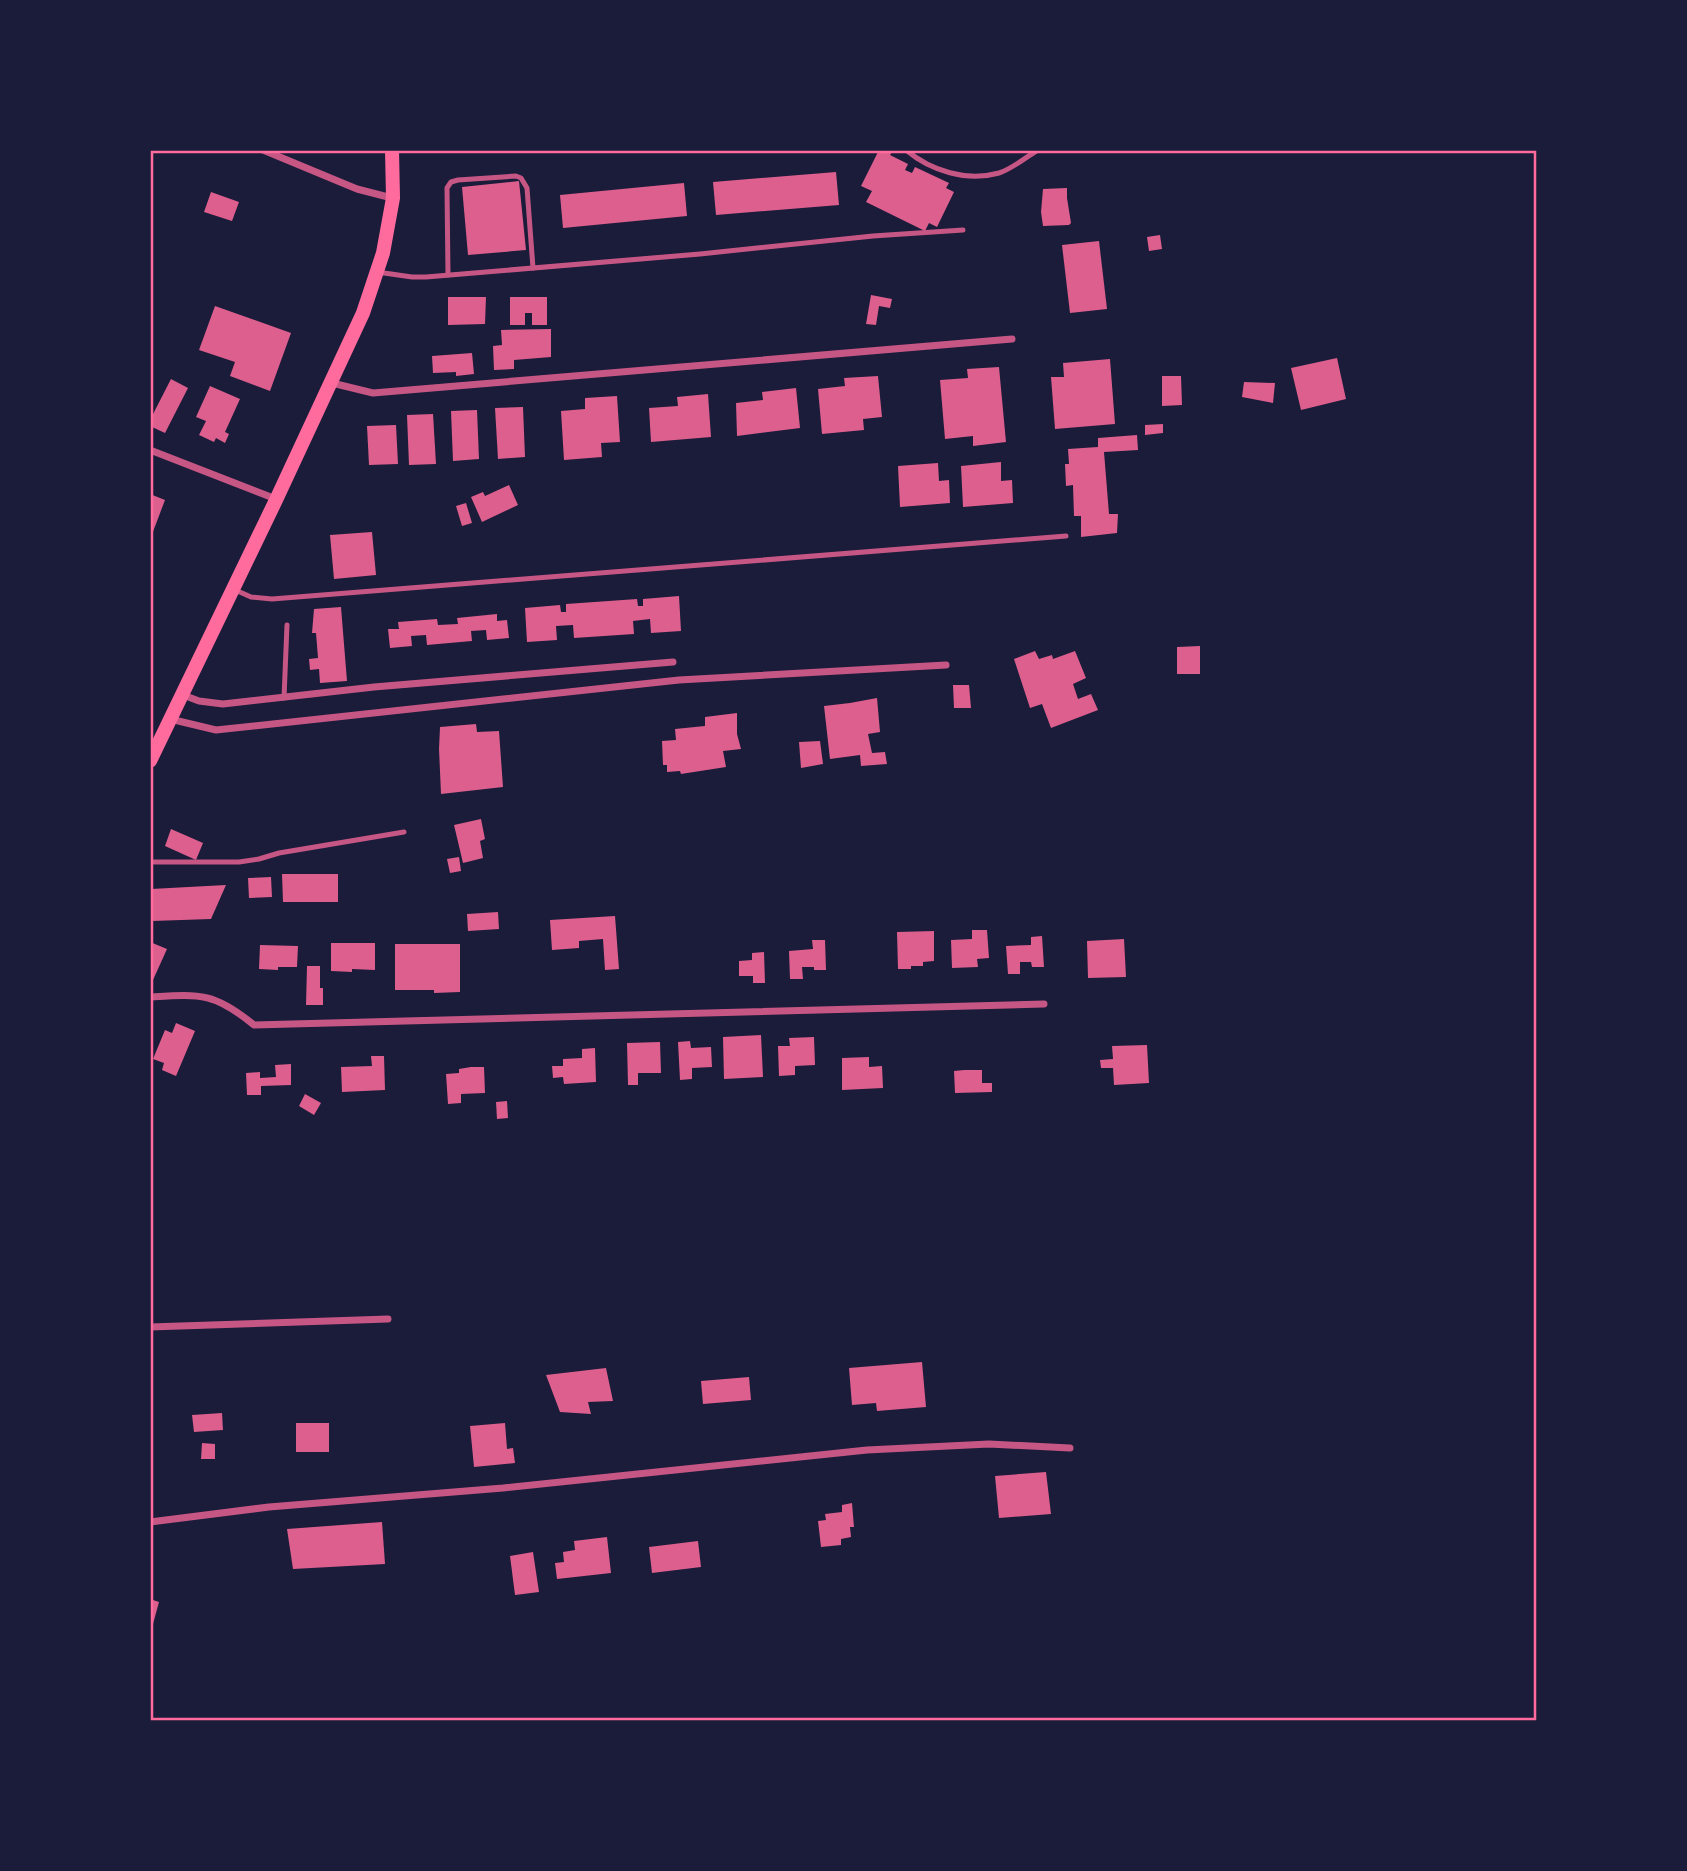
<svg xmlns="http://www.w3.org/2000/svg" width="1687" height="1871" font-family="'Zilla Slab',serif">
<style>
.building{fill:#dd5f8e}
.lines{fill:none;stroke-linecap:round;stroke-linejoin:round}
.service{stroke:#c65784;stroke-width:5}
.minor{stroke:#c65784;stroke-width:7}
.secondary{stroke:#ff6b9d;stroke-width:14}
.neatline{fill:none;stroke:#ff6b9d;stroke-width:2.5}
</style>
<rect width="100%" height="100%" fill="#1b1b3a"/>
<g class="building">
<path d="M879,150L892,152L890,155L908,164L905,170L912,173L915,167L949,183L946,188L954,192L937,227L929,223L925,231L866,202L872,191L861,186Z"/>
<path d="M836,172L839,205L716,215L713,182Z"/>
<path d="M519,181L526,250L468,255L462,187Z"/>
<path d="M684,183L687,216L563,228L560,195Z"/>
<path d="M1067,188V198L1071,223L1069,225L1043,226L1041,212L1043,189Z"/>
<path d="M211,192L239,202L232,221L204,212Z"/>
<path d="M1160,235L1162,249L1149,251L1147,237Z"/>
<path d="M1099,241L1107,309L1070,313L1062,245Z"/>
<path d="M871,295L892,299L890,308L879,306L876,325L866,324Z"/>
<path d="M448,297H486L485,324L448,325Z"/>
<path d="M510,297H547V325H532V313H525V325H510Z"/>
<path d="M215,306L291,333L270,391L230,376L235,362L199,350Z"/>
<path d="M551,329V357L514,360V369L494,370L493,346L502,345L501,330Z"/>
<path d="M472,353L474,374L456,376V372L433,373L432,356Z"/>
<path d="M1337,358L1346,399L1301,410L1291,368Z"/>
<path d="M1110,359L1115,424L1055,429L1051,377H1064L1063,363Z"/>
<path d="M999,367L1006,442L973,446V436L945,439L940,380L968,378L967,369Z"/>
<path d="M878,376L882,417L863,419L864,430L822,434L818,389L845,386L844,378Z"/>
<path d="M1162,376H1181L1182,405L1162,406Z"/>
<path d="M171,379L188,388L165,433L150,426V420Z"/>
<path d="M1244,382L1275,383L1273,403L1242,397Z"/>
<path d="M210,386L240,399L225,432L229,434L225,443L216,438L214,442L199,435L206,421L196,417Z"/>
<path d="M796,388L800,428L737,436L736,403L763,400L762,392Z"/>
<path d="M708,394L711,437L651,442L649,408L678,406L677,397Z"/>
<path d="M617,396L620,442L601,443L602,457L564,460L561,411L585,409V398Z"/>
<path d="M523,407L525,457L498,459L495,408Z"/>
<path d="M477,410L479,459L453,461L451,411Z"/>
<path d="M433,414L436,464L409,465L407,415Z"/>
<path d="M1163,424V433L1145,435V425Z"/>
<path d="M396,425L398,464L369,465L367,426Z"/>
<path d="M1137,435L1138,450L1104,452L1109,514H1118L1117,533L1081,537V516H1074L1073,485L1066,486L1065,464H1069L1068,449L1098,447V438Z"/>
<path d="M1001,462V481L1012,480L1013,503L963,507L961,466Z"/>
<path d="M938,463L939,481L949,480L950,503L900,507L898,466Z"/>
<path d="M509,485L518,505L482,522L471,497L483,492L485,496Z"/>
<path d="M150,494L165,500L151,537H150Z"/>
<path d="M466,503L472,523L462,526L456,506Z"/>
<path d="M372,532L376,575L334,579L330,535Z"/>
<path d="M679,596L681,631L651,633L650,619L633,621L634,634L574,638L573,625L556,626L557,640L527,642L525,608L560,605L561,612H566V604L637,599L638,606H643V599Z"/>
<path d="M341,607L347,681L320,683L319,669L310,670L309,659L318,658L316,633H312L314,609Z"/>
<path d="M497,614V621L507,620L509,638L487,640L486,630L471,631L472,641L427,645L426,635L411,636L412,646L390,648L388,629H399L398,622L437,619L438,625L458,624L457,618Z"/>
<path d="M1200,646V674H1177V647Z"/>
<path d="M1035,651L1039,659L1052,655L1053,659L1075,651L1086,678L1073,684L1078,699L1091,694L1098,710L1051,728L1042,704L1030,708L1014,659Z"/>
<path d="M953,685H969L971,708H954Z"/>
<path d="M877,698L880,732L868,734L872,753L885,752L887,764L861,766L860,755L830,759L824,706L850,703Z"/>
<path d="M737,713V734L741,749L723,751L726,767L681,774L680,771L667,772V765H663L662,741L676,740L675,729L705,726V717Z"/>
<path d="M476,724L477,732L499,731L503,787L441,794L439,749L440,727Z"/>
<path d="M820,741L823,764L801,768L799,742Z"/>
<path d="M481,819L485,839L480,841L483,858L463,863L454,825Z"/>
<path d="M171,829L203,843L196,860L165,846Z"/>
<path d="M459,857L461,871L450,873L447,859Z"/>
<path d="M282,874H338V902H283Z"/>
<path d="M271,877L272,897L249,898L248,878Z"/>
<path d="M226,885L211,919L152,921L151,889Z"/>
<path d="M498,912L499,929L468,931L467,914Z"/>
<path d="M615,916L619,969L605,970L603,939L579,941V948L552,950L550,920Z"/>
<path d="M972,930H987L989,958L977,959L978,967L952,968L951,940L972,939Z"/>
<path d="M934,931V961L923,962V966H911V969H898L897,932Z"/>
<path d="M1042,936L1044,967H1032L1031,962H1020V974H1008L1006,946L1031,945V937Z"/>
<path d="M1124,939L1126,977L1088,978L1087,941Z"/>
<path d="M812,940H825L826,970H814V967H802L803,979H790L789,951L813,949Z"/>
<path d="M150,942L167,949L153,980L150,979Z"/>
<path d="M331,943H375V970L352,969V972L331,971Z"/>
<path d="M395,944H460V992L434,993V990H395Z"/>
<path d="M260,945L298,946L297,967H278V970L259,969Z"/>
<path d="M764,952L765,983H753V976H739V961L752,960V953Z"/>
<path d="M307,966H320V988H323V1005H306Z"/>
<path d="M176,1023L195,1031L176,1076L162,1070L164,1063L153,1059L165,1030L172,1033Z"/>
<path d="M761,1035L763,1077L724,1079L723,1037Z"/>
<path d="M814,1037L815,1065L795,1066V1075L779,1076L778,1046H790L789,1038Z"/>
<path d="M690,1041L691,1048L711,1047L712,1067L692,1068V1079L680,1080L678,1042Z"/>
<path d="M660,1042L661,1073H638V1085H628L627,1043Z"/>
<path d="M1147,1045L1149,1083L1114,1085L1113,1068H1101L1100,1060L1113,1059L1112,1046Z"/>
<path d="M595,1048L596,1082L564,1084L563,1077L553,1078L552,1066H563V1059L582,1058V1049Z"/>
<path d="M371,1056H384L385,1090L342,1092L341,1067L372,1066Z"/>
<path d="M869,1057V1067L882,1066L883,1088L842,1090V1058Z"/>
<path d="M291,1064V1085L261,1086V1095H247L246,1073L260,1072V1078L276,1077L275,1065Z"/>
<path d="M471,1067H484L485,1093L461,1094V1103L448,1104L446,1074L459,1073V1069Z"/>
<path d="M964,1070H982V1083H992V1092L955,1093L954,1071Z"/>
<path d="M305,1094L321,1103L314,1115L299,1106Z"/>
<path d="M507,1101L508,1118L497,1119L496,1102Z"/>
<path d="M922,1362L926,1407L877,1411L876,1403L852,1405L849,1368Z"/>
<path d="M606,1368L613,1401L588,1402L591,1414L560,1412L546,1375Z"/>
<path d="M749,1377L751,1400L703,1404L701,1381Z"/>
<path d="M222,1413L223,1430L194,1432L192,1415Z"/>
<rect x="296" y="1423" width="33" height="29"/>
<path d="M505,1423L507,1449L513,1448L515,1463L474,1467L470,1426Z"/>
<path d="M202,1443L215,1444V1459H201Z"/>
<path d="M1046,1472L1051,1514L999,1518L995,1476Z"/>
<path d="M852,1503L854,1527H850L851,1537L841,1539V1545L821,1547L818,1521L826,1520L825,1514L842,1512V1505Z"/>
<path d="M382,1522L385,1564L293,1569L287,1529Z"/>
<path d="M607,1537L611,1573L557,1579L555,1563L564,1562L563,1552L575,1550L574,1541Z"/>
<path d="M698,1541L701,1567L652,1573L649,1547Z"/>
<path d="M533,1552L539,1592L515,1595L510,1556Z"/>
<path d="M150,1599L159,1602L153,1624H150Z"/>
</g>
<g class="lines">
<g class="service">
<path d="M906,150C931,171 967,182 999,173C1012,169 1026,157 1038,150"/>
<path d="M377,272L412,277H426L700,254L873,236L963,230"/>
<path d="M448,275L447,188L451,182L458,180L516,176L521,178L527,188L533,268"/>
<path d="M233,589L251,597L272,599L1066,536"/>
<path d="M284,698L287,625"/>
<path d="M150,862H239L259,859L279,853L404,832"/>
</g>
<g class="minor">
<path d="M263,150L357,189L392,198"/>
<path d="M332,383L373,393L1012,339"/>
<path d="M150,450L276,499"/>
<path d="M183,695L199,701L223,704L374,687L673,662"/>
<path d="M170,719L216,730L679,680L946,665"/>
<path d="M150,997C200,994 214,992 254,1025L1044,1004"/>
<path d="M150,1327L388,1319"/>
<path d="M150,1522L269,1507L503,1488L867,1450L989,1444L1070,1448"/>
</g>
<path class="secondary" d="M150,761L276,500L363,313L383,253L393,198L392,150"/>
</g>
<rect width="1687" height="1871" fill="none" stroke="#1b1b3a" stroke-width="304"/>
<rect x="152" y="152" width="1383" height="1567" class="neatline"/>
</svg>
